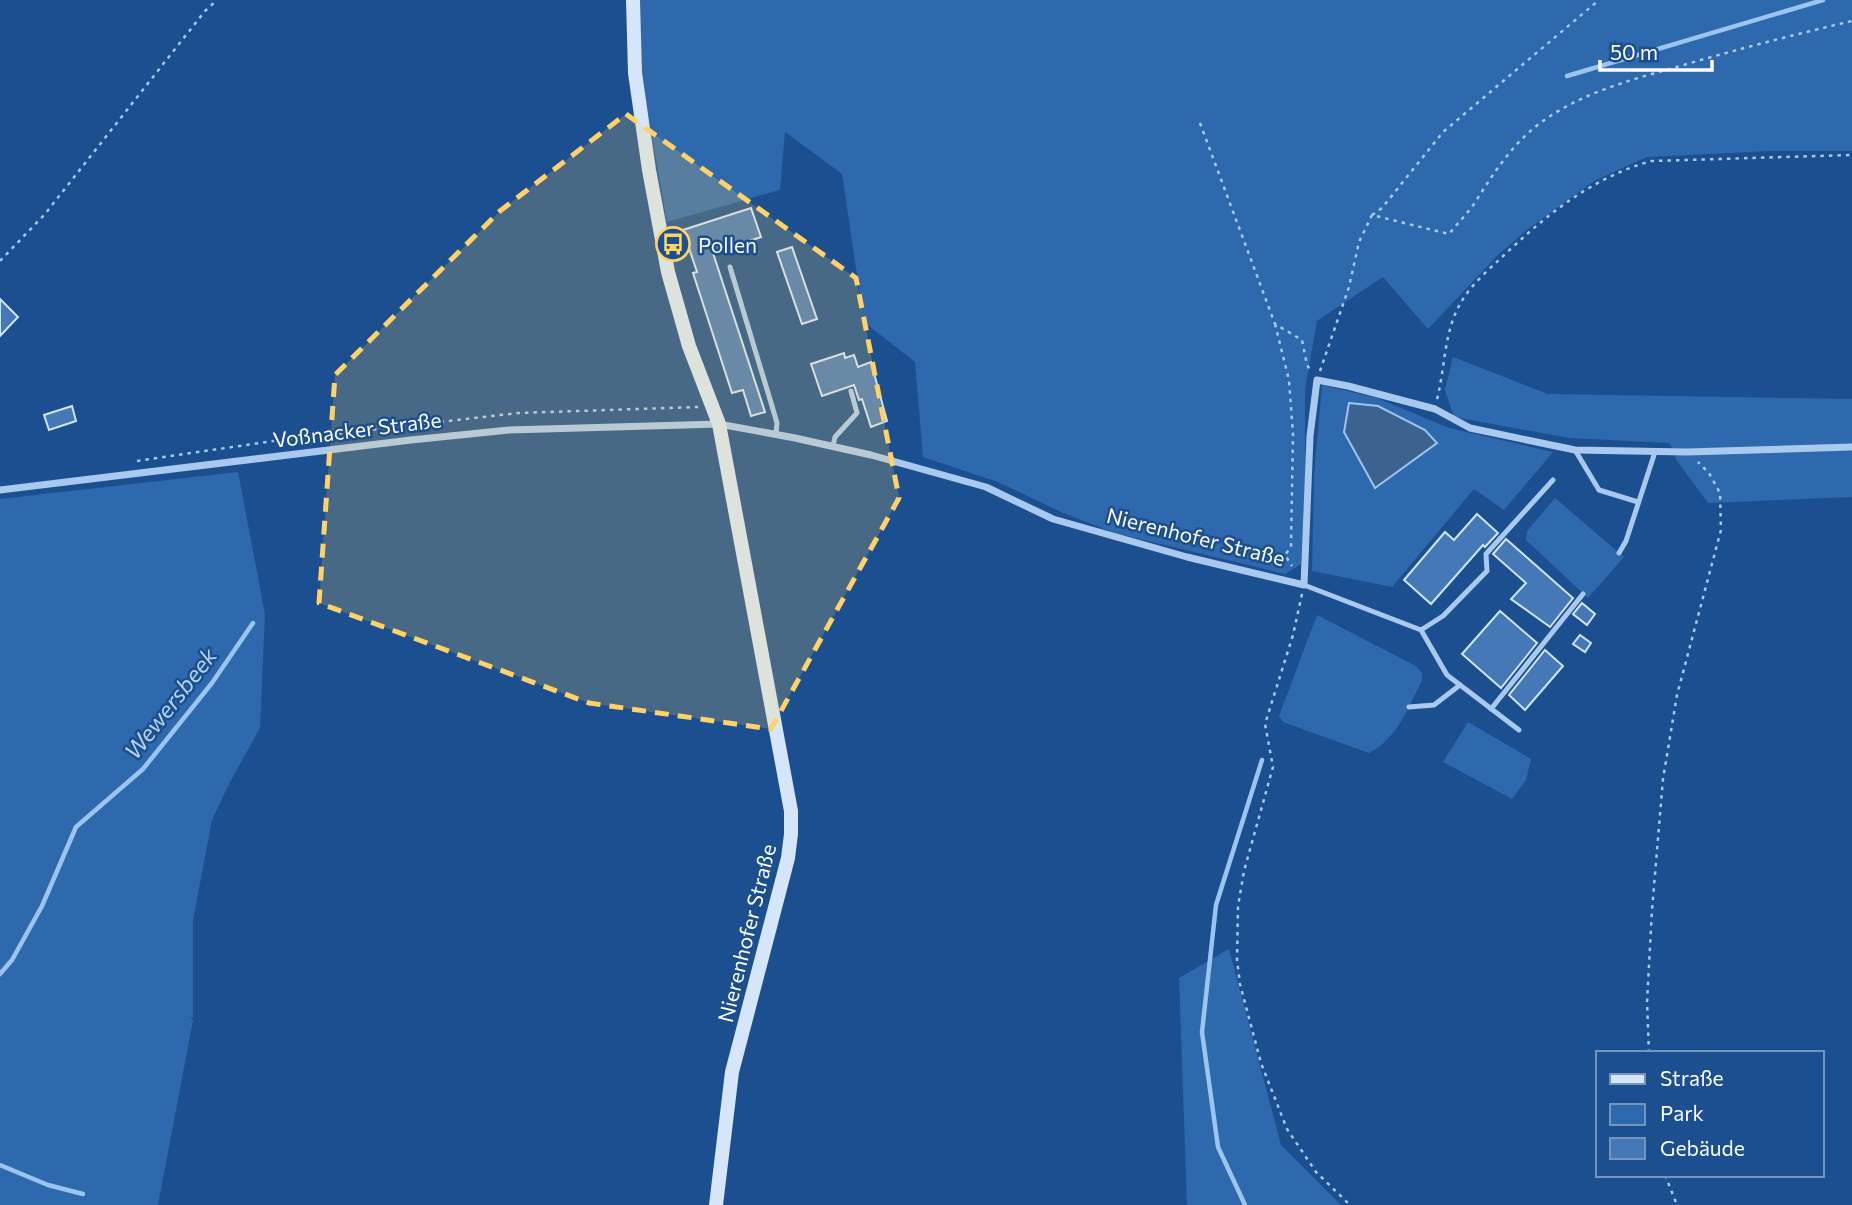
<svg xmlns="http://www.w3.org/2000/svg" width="1852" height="1205" font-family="Commissioner,sans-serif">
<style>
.green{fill:#2e69ad}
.water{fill:#3c6290;stroke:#9cc4f0;stroke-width:2}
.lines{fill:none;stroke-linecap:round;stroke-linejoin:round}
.stream{stroke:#9cc4f0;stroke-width:4.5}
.building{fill:#4478b7;stroke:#cfe3fa;stroke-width:2}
.path{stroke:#a9c9ee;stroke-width:2.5;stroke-dasharray:3.5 5;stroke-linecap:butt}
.lane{stroke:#a9c9ee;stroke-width:5}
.street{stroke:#a9c9ee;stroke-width:7}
.secondary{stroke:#d6e6fa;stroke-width:14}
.marked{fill:#ffd166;fill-opacity:0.2;stroke:#ffd166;stroke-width:5;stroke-dasharray:14 9;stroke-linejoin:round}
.labels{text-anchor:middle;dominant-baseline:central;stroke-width:5;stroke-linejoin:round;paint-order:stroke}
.poi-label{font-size:21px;fill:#fff;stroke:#1b4f8f;text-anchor:start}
.street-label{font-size:21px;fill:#fff;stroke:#1b4f8f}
.water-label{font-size:23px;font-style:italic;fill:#b5d3f5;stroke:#1b4f8f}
</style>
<rect width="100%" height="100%" fill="#1b4f8f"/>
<g class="green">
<path d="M639,0H1852V151H1771L1647,157L1594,181L1528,229L1498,255L1428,329L1383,277L1317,321L1305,389V480L1301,564L1285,574L1115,533L1061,512L998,482L923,457L915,362L864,322L842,174L785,132L780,190L667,222L641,73Z"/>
<path d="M1453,357L1548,394L1852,399V497L1708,503L1677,461L1670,443L1569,438L1454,417L1445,390Z"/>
<path d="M1322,385L1377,398L1449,428L1553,452L1504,510L1474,489L1392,587L1312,571L1314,475Z"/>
<path d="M238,472L265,614L260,728L229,784L212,820L193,920V1018L188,1016L193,1020L158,1205H0V499Z"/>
<path d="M1555,498L1624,557L1588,598L1526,540L1527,531Z"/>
<path d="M1317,615L1416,666L1422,673V681C1407,709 1398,738 1369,753L1283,722L1279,716Z"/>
<path d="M1468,722L1531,759L1526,780L1512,799L1443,762Z"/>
<path d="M1229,949L1281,1145L1341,1205H1187L1179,978Z"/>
</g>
<path class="water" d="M1349,403L1378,406L1425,430L1437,443L1375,488L1344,432Z"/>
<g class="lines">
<g class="stream">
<path d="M1567,76L1823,0"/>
<path d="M0,974L12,960L42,906L76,827L143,769L212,683L253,623"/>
<path d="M0,1165L48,1185L83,1194"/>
<path d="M1245,1205L1218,1147L1202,1032L1216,905L1262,760"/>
</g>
</g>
<g class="building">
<path d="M751,208L761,237L713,253L765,412L751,416L743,390L732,393L693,273L697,272L683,230Z"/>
<path d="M792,247L817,319L802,324L777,252Z"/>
<path d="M0,299L18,317L0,336Z"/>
<path d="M844,353L845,358L854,355L858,367L871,362L887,421L871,427L862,399L859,400L854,385L822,396L811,364Z"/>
<path d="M72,406L76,421L49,430L44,415Z"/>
<path d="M1477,514L1498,533L1485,547L1483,545L1431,604L1404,580L1445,532L1454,540Z"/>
<path d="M1506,539L1573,598L1550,627L1511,599L1526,583L1493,554Z"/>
<path d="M1582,603L1595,614L1587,625L1573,614Z"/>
<path d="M1500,611L1537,643L1501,688L1462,654Z"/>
<path d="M1580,635L1591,643L1585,652L1573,644Z"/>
<path d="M1545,650L1563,666L1525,710L1509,695Z"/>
</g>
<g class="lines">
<g class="path">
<path d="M1200,123L1275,324L1302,340L1307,365L1311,371"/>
<path d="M1372,215L1382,208L1443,132L1599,0"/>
<path d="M0,261L45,214L205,11L217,0"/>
<path d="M1275,324L1289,380L1293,434L1291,547L1285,555L1292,566"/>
<path d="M1320,371L1349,287L1359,242L1372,215L1449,234C1458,223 1468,213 1476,201C1491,177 1506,154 1527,134C1571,94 1631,80 1687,64C1742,48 1797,34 1852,21"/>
<path d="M1437,399C1445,369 1444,333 1459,306C1468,288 1486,272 1501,258C1545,216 1591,178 1651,161L1852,155"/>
<path d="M137,461L273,441L518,413L698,407"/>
<path d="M1302,594L1293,635L1265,724L1273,767L1244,871L1238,906L1237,960L1240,984L1261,1063L1287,1129L1316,1172L1350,1205"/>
<path d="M1649,1053L1647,1002L1652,910L1663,779L1677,695L1721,530L1720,493L1709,473L1698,462"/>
<path d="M1665,1175L1677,1205"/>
</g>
<g class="lane">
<path d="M730,267L772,406L777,423L776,434"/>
<path d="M833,446L835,437L857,413L851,391"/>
<path d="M1575,450L1599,490L1638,502"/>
<path d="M1619,553L1626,541L1655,452"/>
<path d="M1304,585L1421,630L1443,616L1487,571L1486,554L1553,480"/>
<path d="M1421,630L1447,675L1519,730"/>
<path d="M1409,707L1434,705L1460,685"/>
<path d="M1491,709L1583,594"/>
</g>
<path class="street" d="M0,490L411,440L509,430L719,424L795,438L871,455L986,487L1053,519L1187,557L1304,585L1310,436L1317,380L1348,386L1435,409L1470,428L1575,450L1687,452L1852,447"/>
<path class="secondary" d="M633,0L635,73L649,170L668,272L689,346L719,424L791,811V834L788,858L732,1072L716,1205"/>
</g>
<path class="marked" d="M626,114L856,278L899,498L771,729L589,703L319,603L335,375L500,211Z"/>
<defs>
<g id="bus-ring" transform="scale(1.75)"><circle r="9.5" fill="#1b4f8f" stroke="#ffd166" stroke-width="1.5"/><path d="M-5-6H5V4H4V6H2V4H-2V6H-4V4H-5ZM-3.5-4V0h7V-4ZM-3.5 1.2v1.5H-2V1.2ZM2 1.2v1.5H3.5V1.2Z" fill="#ffd166"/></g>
</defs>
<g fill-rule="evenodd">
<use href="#bus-ring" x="673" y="244"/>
</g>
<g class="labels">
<g class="poi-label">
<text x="698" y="244">Pollen</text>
</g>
<g class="street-label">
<text transform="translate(357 429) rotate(-7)">Voßnacker Straße</text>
<text transform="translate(1196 536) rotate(14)">Nierenhofer Straße</text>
<text transform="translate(746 933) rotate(-76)">Nierenhofer Straße</text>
</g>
<g class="water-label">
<text transform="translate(170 703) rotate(-52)">Wewersbeek</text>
</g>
</g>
<rect x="1596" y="1051" width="228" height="126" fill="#1b4f8f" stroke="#7695bc" stroke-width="2"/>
<rect x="1610" y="1074" width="35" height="10" fill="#d6e6fa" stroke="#7695bc" stroke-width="2"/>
<text x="1660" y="1086" font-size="21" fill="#ffffff">Straße</text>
<rect x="1610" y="1104" width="35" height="21" fill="#2e69ad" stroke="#7695bc" stroke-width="2"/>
<text x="1660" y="1121" font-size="21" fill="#ffffff">Park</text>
<rect x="1610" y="1138" width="35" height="21" fill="#4478b7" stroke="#7695bc" stroke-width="2"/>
<text x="1660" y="1156" font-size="21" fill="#ffffff">Gebäude</text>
<path d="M1600 60v10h112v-10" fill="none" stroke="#ffffff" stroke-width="3.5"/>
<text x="1610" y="60" font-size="21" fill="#ffffff" stroke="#1b4f8f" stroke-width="5" paint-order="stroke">50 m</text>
</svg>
